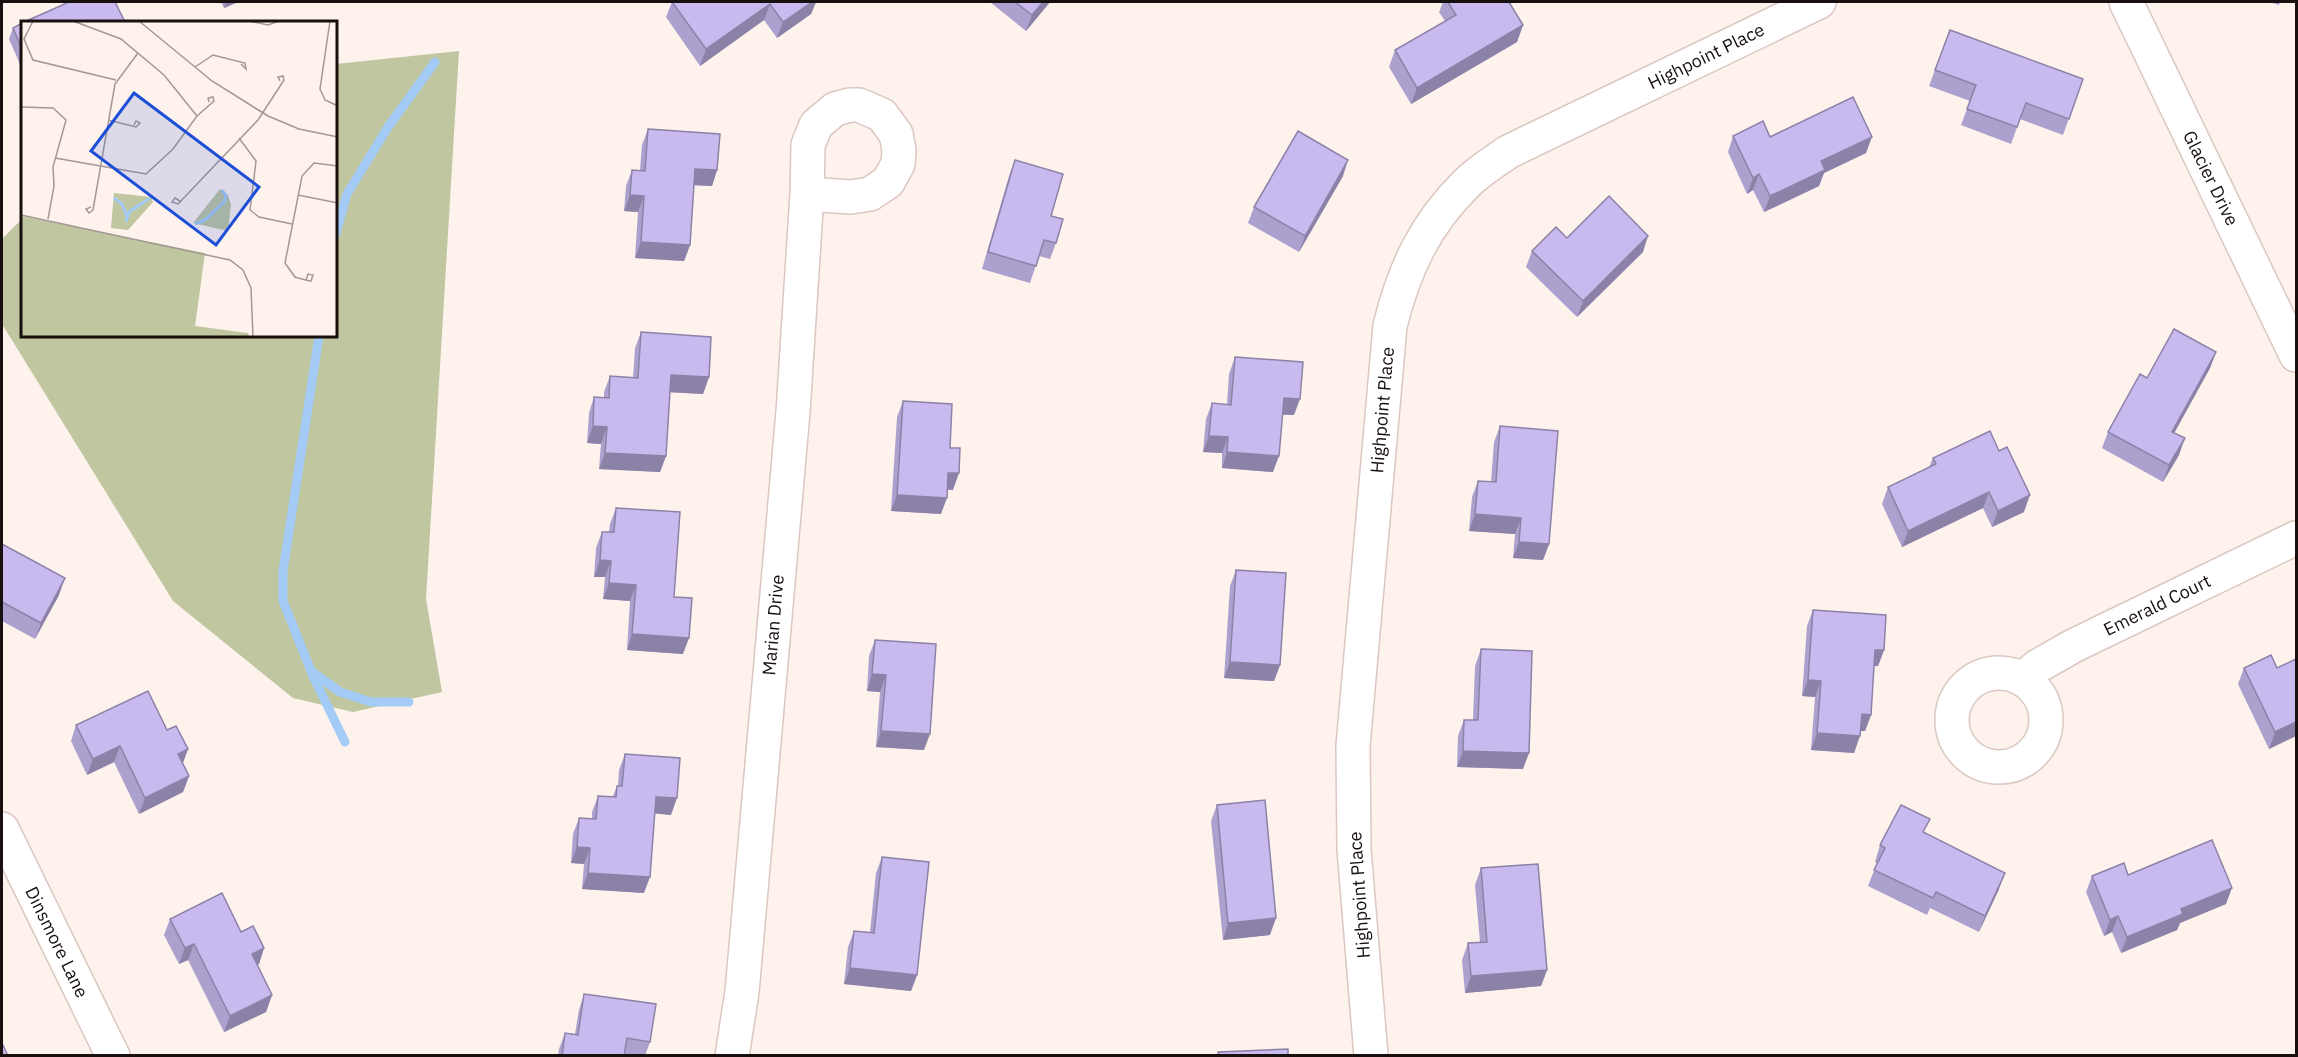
<svg xmlns="http://www.w3.org/2000/svg" width="2298" height="1057" font-family="'IBM Plex Sans',sans-serif">
<style>
.green{fill:#bfc6a0}
.lines{fill:none;stroke-linecap:round;stroke-linejoin:round}
.stream{stroke:#a3cbf6;stroke-width:9}
.minor-casing{stroke:#dbc7c0;stroke-width:36}
.minor{stroke:#fff;stroke-width:33}
.wall{fill:#aca0ce}
.shaded-wall{fill:#8c82a7}
.building{fill:#c8baef;stroke:#8c82a7;stroke-width:1.5}
.labels{text-anchor:middle;dominant-baseline:central;stroke-width:4.5;stroke-linejoin:round;paint-order:stroke}
.street-label{font-size:18px;fill:#17100e;stroke:#fff}
.inset-river{fill:none;stroke:#a3cbf6;stroke-width:3}
.inset-road{fill:none;stroke:#a29894;stroke-width:1.5}
.view{fill:#1d4ed8;fill-opacity:0.15;stroke:#1d4ed8;stroke-width:3}
.inset-edge{fill:none;stroke:#17100e;stroke-width:3}
</style>
<rect width="100%" height="100%" fill="#fef2ed"/>
<path class="green" d="M459,51L426,599L442,692L353,712L293,698L173,601L2,324V239L22,219V336H336V64Z"/>
<g class="lines">
<g class="stream">
<path d="M336,233L347,194L388,127L435,62"/>
<path d="M319,336L283,571V601L311,671L340,692L371,702H409"/>
<path d="M312,674L345,742"/>
</g>
<g class="minor-casing">
<g id="minor">
<path d="M2126,2L2296,355"/>
<circle cx="1999" cy="720" r="47"/>
<path d="M2022,679L2038,666L2073,646L2296,538"/>
<path d="M2,829L113,1056"/>
<path d="M732,1056L742,992L793,412L807,194L808,145L816,125L835,109L850,105H859L882,115L896,134L899,150L898,164L888,182L870,194L851,197L807,194"/>
<path d="M1371,1056L1354,849L1353,746L1390,326C1404,269 1425,224 1467,183C1479,171 1494,162 1508,152L1819,2"/>
</g>
</g>
<use href="#minor" class="minor"/>
</g>
<g class="wall">
<path d="M221,2H238L224,8Z"/>
<path d="M672,2H816L811,14L777,38L764,20L700,66L666,17Z"/>
<path d="M990,2H1050L1026,31Z"/>
<path d="M1443,2H1509L1523,25L1517,42L1411,104L1389,67L1395,50L1445,21L1439,12Z"/>
<path d="M2269,2H2280L2279,5Z"/>
<path d="M22,23V69L9,39L13,28Z"/>
<path d="M1950,30L2083,79L2063,135L2020,119L2011,144L1961,125L1970,101L1929,86Z"/>
<path d="M648,129L717,170L712,186L694,185L690,245L684,261L635,258L638,212L624,211L626,186L632,170H640L642,145Z"/>
<path d="M1733,136L1770,137L1866,153L1824,173L1819,186L1764,212L1753,190L1747,194L1728,152Z"/>
<path d="M1015,160L1051,216L1056,243L1050,259L1039,256L1030,283L982,269L1009,176Z"/>
<path d="M1343,176L1299,252L1248,223L1254,207Z"/>
<path d="M1567,238L1643,252L1577,317L1526,267L1532,251Z"/>
<path d="M641,332L709,377L703,394L670,392L666,456L660,472L599,469L601,444L587,443L589,413L594,397L604,398V392L610,376L633,378L635,348Z"/>
<path d="M2216,352L2210,368L2174,433L2179,455L2163,482L2102,448L2108,432L2147,378Z"/>
<path d="M1235,357L1294,415H1282L1273,472L1222,468V453L1203,452L1206,419L1212,403L1227,404L1229,374Z"/>
<path d="M903,401L950,448L953,490L947,489L941,514L891,511L897,417Z"/>
<path d="M1500,426L1549,544L1543,560L1513,558L1515,534L1469,531L1472,497L1478,481L1491,482L1494,442Z"/>
<path d="M1933,458L2024,512L1992,527L1983,508L1902,547L1882,504L1888,487L1929,467Z"/>
<path d="M616,508L674,597L683,654L627,650L630,601L603,599L605,577H594L596,548L602,532H609L610,524Z"/>
<path d="M2,544L59,595L35,639L2,621Z"/>
<path d="M1236,570L1280,665L1274,681L1224,678L1230,586Z"/>
<path d="M1813,610L1884,650L1878,666H1874L1871,715L1865,731H1861L1854,753L1811,750L1815,697L1802,696L1807,626Z"/>
<path d="M875,640L924,750L876,747L880,692L867,691L869,656Z"/>
<path d="M1481,649L1523,769L1457,767L1458,736L1464,720H1473L1475,666Z"/>
<path d="M2296,659V736L2269,749L2238,684L2244,668H2277Z"/>
<path d="M76,725L167,730L188,749L183,763L189,776L183,792L139,814L114,762L87,775L71,741Z"/>
<path d="M625,754L671,815L655,813L644,893L582,889L584,864L571,863L573,834L579,818L592,819V812L598,796H613L617,786H618L619,770Z"/>
<path d="M1217,805L1270,935L1223,940L1211,821Z"/>
<path d="M1925,833L1999,889L1979,932L1930,908L1927,915L1868,886L1877,863L1875,862L1880,845Z"/>
<path d="M882,857L917,975L911,991L844,984L848,947L854,931L870,932L876,873Z"/>
<path d="M1481,868L1547,970L1541,986L1465,993L1462,960L1468,943L1480,942L1475,885Z"/>
<path d="M2128,875L2226,904L2180,923L2177,930L2121,953L2112,932L2104,936L2086,892L2092,876Z"/>
<path d="M170,919L241,932L264,948L259,964L257,965L272,995L266,1012L224,1032L188,960L179,964L164,935Z"/>
<path d="M584,994L650,1042L645,1056L624,1055V1056H558L559,1049L565,1033L575,1034L579,1010Z"/>
</g>
<g class="shaded-wall">
<path d="M226,2H238L224,8Z"/>
<path d="M812,2H816L811,14L777,38L783,22Z"/>
<path d="M1043,2H1050L1026,31L1032,15Z"/>
<path d="M770,4L764,20L700,66L706,49Z"/>
<path d="M1523,25L1517,42L1411,104L1417,88Z"/>
<path d="M1872,137L1866,153L1824,173L1819,186L1764,212L1770,196L1821,161Z"/>
<path d="M1348,160L1343,176L1299,252L1305,236Z"/>
<path d="M695,169L717,170L712,186L689,185Z"/>
<path d="M1759,174L1753,190L1747,194L1753,178Z"/>
<path d="M630,195L644,196L638,212L624,211Z"/>
<path d="M1648,236L1643,252L1577,317L1583,301Z"/>
<path d="M641,242L690,245L684,261L635,258Z"/>
<path d="M2216,352L2210,368L2166,448L2172,432Z"/>
<path d="M671,375L709,377L703,394L665,392Z"/>
<path d="M1284,398L1300,399L1294,415L1278,414Z"/>
<path d="M593,426L607,427L601,444L587,443Z"/>
<path d="M1209,436L1228,437L1222,453L1203,452Z"/>
<path d="M2185,438L2179,455L2163,482L2169,465Z"/>
<path d="M1227,452L1279,456L1273,472L1222,468Z"/>
<path d="M605,453L666,456L660,472L599,469Z"/>
<path d="M948,473H959L953,490L942,489Z"/>
<path d="M1989,492L1983,508L1902,547L1908,531Z"/>
<path d="M897,495L947,498L941,514L891,511Z"/>
<path d="M2030,495L2024,512L1992,527L1998,511Z"/>
<path d="M1475,514L1521,518L1515,534L1469,531Z"/>
<path d="M1519,542L1549,544L1543,560L1513,558Z"/>
<path d="M600,560L611,561L605,577H594Z"/>
<path d="M65,578L59,595L35,639L41,623Z"/>
<path d="M609,583L636,585L630,601L603,599Z"/>
<path d="M632,634L689,638L683,654L627,650Z"/>
<path d="M1875,650H1884L1878,666H1869Z"/>
<path d="M1230,662L1280,665L1274,681L1224,678Z"/>
<path d="M872,674L886,675L880,692L867,691Z"/>
<path d="M1808,680L1821,681L1815,697L1802,696Z"/>
<path d="M1862,714L1871,715L1865,731H1856Z"/>
<path d="M2296,722V736L2269,749L2275,732Z"/>
<path d="M881,731L930,734L924,750L876,747Z"/>
<path d="M1817,733L1860,736L1854,753L1811,750Z"/>
<path d="M120,746L114,762L87,775L93,759Z"/>
<path d="M188,749L182,765L178,754Z"/>
<path d="M1463,751L1529,753L1523,769L1457,767Z"/>
<path d="M189,776L183,792L139,814L145,798Z"/>
<path d="M656,797L677,798L671,815L650,813Z"/>
<path d="M577,847L590,848L584,864L571,863Z"/>
<path d="M588,873L650,877L644,893L582,889Z"/>
<path d="M2005,873L1999,889L1979,932L1985,916Z"/>
<path d="M2232,888L2226,904L2180,923L2177,930L2121,953L2127,937L2181,909Z"/>
<path d="M2118,916L2112,932L2104,936L2110,920Z"/>
<path d="M1276,918L1270,935L1223,940L1228,923Z"/>
<path d="M194,944L188,960L179,964L185,948Z"/>
<path d="M264,948L259,964L246,971L252,954Z"/>
<path d="M850,968L917,975L911,991L844,984Z"/>
<path d="M1547,970L1541,986L1465,993L1471,976Z"/>
<path d="M272,995L266,1012L224,1032L230,1016Z"/>
</g>
<g class="building">
<path d="M69,2H115L125,22H24Z"/>
<path d="M672,2H812L783,22L770,4L706,49Z"/>
<path d="M1015,2H1043L1032,15Z"/>
<path d="M1448,2H1509L1523,25L1417,88L1395,50L1456,15Z"/>
<path d="M22,23V49L13,28Z"/>
<path d="M1950,30L2083,79L2069,119L2026,103L2017,127L1967,109L1976,85L1935,70Z"/>
<path d="M1853,97L1872,137L1821,161L1825,170L1770,196L1759,174L1753,178L1733,136L1763,121L1770,137Z"/>
<path d="M648,129L720,134L717,170L695,169L690,245L641,242L644,196L630,195L632,170L645,171Z"/>
<path d="M1298,131L1348,160L1305,236L1254,207Z"/>
<path d="M1015,160L1063,174L1051,216L1063,219L1056,243L1044,240L1036,266L988,252Z"/>
<path d="M1609,196L1648,236L1583,301L1532,251L1556,227L1567,238Z"/>
<path d="M2174,329L2216,352L2172,432L2185,438L2169,465L2108,432L2140,374L2147,378Z"/>
<path d="M641,332L711,337L709,377L671,375L666,456L605,453L607,427L593,426L594,397L609,398L610,376L638,378Z"/>
<path d="M1235,357L1303,362L1300,399L1284,398L1279,456L1227,452L1228,437L1209,436L1212,403L1231,405Z"/>
<path d="M903,401L952,404L950,448H960L959,473H948L947,498L897,495Z"/>
<path d="M1500,426L1558,431L1549,544L1519,542L1521,518L1475,514L1478,481L1496,482Z"/>
<path d="M1990,431L1999,451L2007,447L2030,495L1998,511L1989,492L1908,531L1888,487L1936,464L1933,458Z"/>
<path d="M616,508L680,512L674,597L692,598L689,638L632,634L636,585L609,583L611,561L600,560L602,532H614Z"/>
<path d="M2,544L65,578L41,623L2,602Z"/>
<path d="M1236,570L1286,573L1280,665L1230,662Z"/>
<path d="M1813,610L1886,615L1884,650H1875L1871,715L1862,714L1860,736L1817,733L1821,681L1808,680Z"/>
<path d="M875,640L936,644L930,734L881,731L886,675L872,674Z"/>
<path d="M1481,649L1532,651L1529,753L1463,751L1464,720H1478Z"/>
<path d="M2271,655L2277,668L2296,659V722L2275,732L2244,668Z"/>
<path d="M148,691L167,730L176,726L188,749L178,754L189,776L145,798L120,746L93,759L76,725Z"/>
<path d="M625,754L680,758L677,798L656,797L650,877L588,873L590,848L577,847L579,818L596,819L598,796L616,797L617,786H622Z"/>
<path d="M1265,800L1276,918L1228,923L1217,805Z"/>
<path d="M1901,805L1930,819L1923,832L2005,873L1985,916L1936,892L1933,898L1874,870L1885,848L1880,845Z"/>
<path d="M2212,840L2232,888L2181,909L2183,914L2127,937L2118,916L2110,920L2092,876L2124,863L2128,875Z"/>
<path d="M882,857L929,862L917,975L850,968L854,931L874,933Z"/>
<path d="M1538,864L1547,970L1471,976L1468,943L1487,942L1481,868Z"/>
<path d="M222,893L241,932L253,926L264,948L252,954L272,995L230,1016L194,944L185,948L170,919Z"/>
<path d="M584,994L656,1004L650,1042L627,1038L624,1056H562L565,1033L578,1035Z"/>
<path d="M2,1043L8,1056H2Z"/>
<path d="M1288,1049V1056H1218V1052Z"/>
</g>
<g class="labels">
<g class="street-label">
<text transform="translate(1706 56) rotate(-26)">Highpoint Place</text>
<text transform="translate(2211 178) rotate(64)">Glacier Drive</text>
<text transform="translate(1382 410) rotate(-85)">Highpoint Place</text>
<text transform="translate(2157 605) rotate(-26)">Emerald Court</text>
<text transform="translate(773 625) rotate(-85)">Marian Drive</text>
<text transform="translate(1359 895) rotate(-94)">Highpoint Place</text>
<text transform="translate(57 942) rotate(64)">Dinsmore Lane</text>
</g>
</g>
<g transform="translate(21 21)">
<rect width="316" height="316" fill="#fef2ed"/>
<path d="M199,168L207,174L210,184L207,210L172,202ZM93,172L130,176L132,181L107,209L90,207ZM0,195L184,232L174,305L227,312L228,316H0Z" fill="#bfc6a0"/>
<path class="inset-river" d="M93,177L101,183L106,195M105,201L108,191L129,177M174,203L184,199L203,181L205,175L201,169"/>
<path class="inset-road" d="M12,0L3,18L12,39L95,59M52,0L100,18L143,54L176,95M118,0L191,60L247,95L278,108L317,116M228,0L247,4L258,0M309,0L299,68L304,79L317,85M174,46L192,34L224,42L225,48L220,43M0,86L32,87L45,99L32,146L33,165L27,198M87,99L115,106L119,102L115,100L113,104M218,117L235,140L229,189L238,196L271,203M34,137L125,153L152,128L176,95L193,80L192,76L187,77L188,81M277,174L317,182M159,180L154,177L151,181L157,183L237,99L263,59L262,55L257,56L259,60M70,186L65,188L68,192L72,189L94,63L117,32M0,194L209,239L222,249L230,267L232,316M285,259L287,253L292,254L290,260H289L277,257L274,256L264,242L281,155L293,142L317,145"/>
<path class="view" d="M113,72L238,166L195,224L70,130Z"/>
<rect width="316" height="316" class="inset-edge"/>
</g>
<rect width="2298" height="1057" fill="none" stroke="#17100e" stroke-width="6"/>
</svg>
